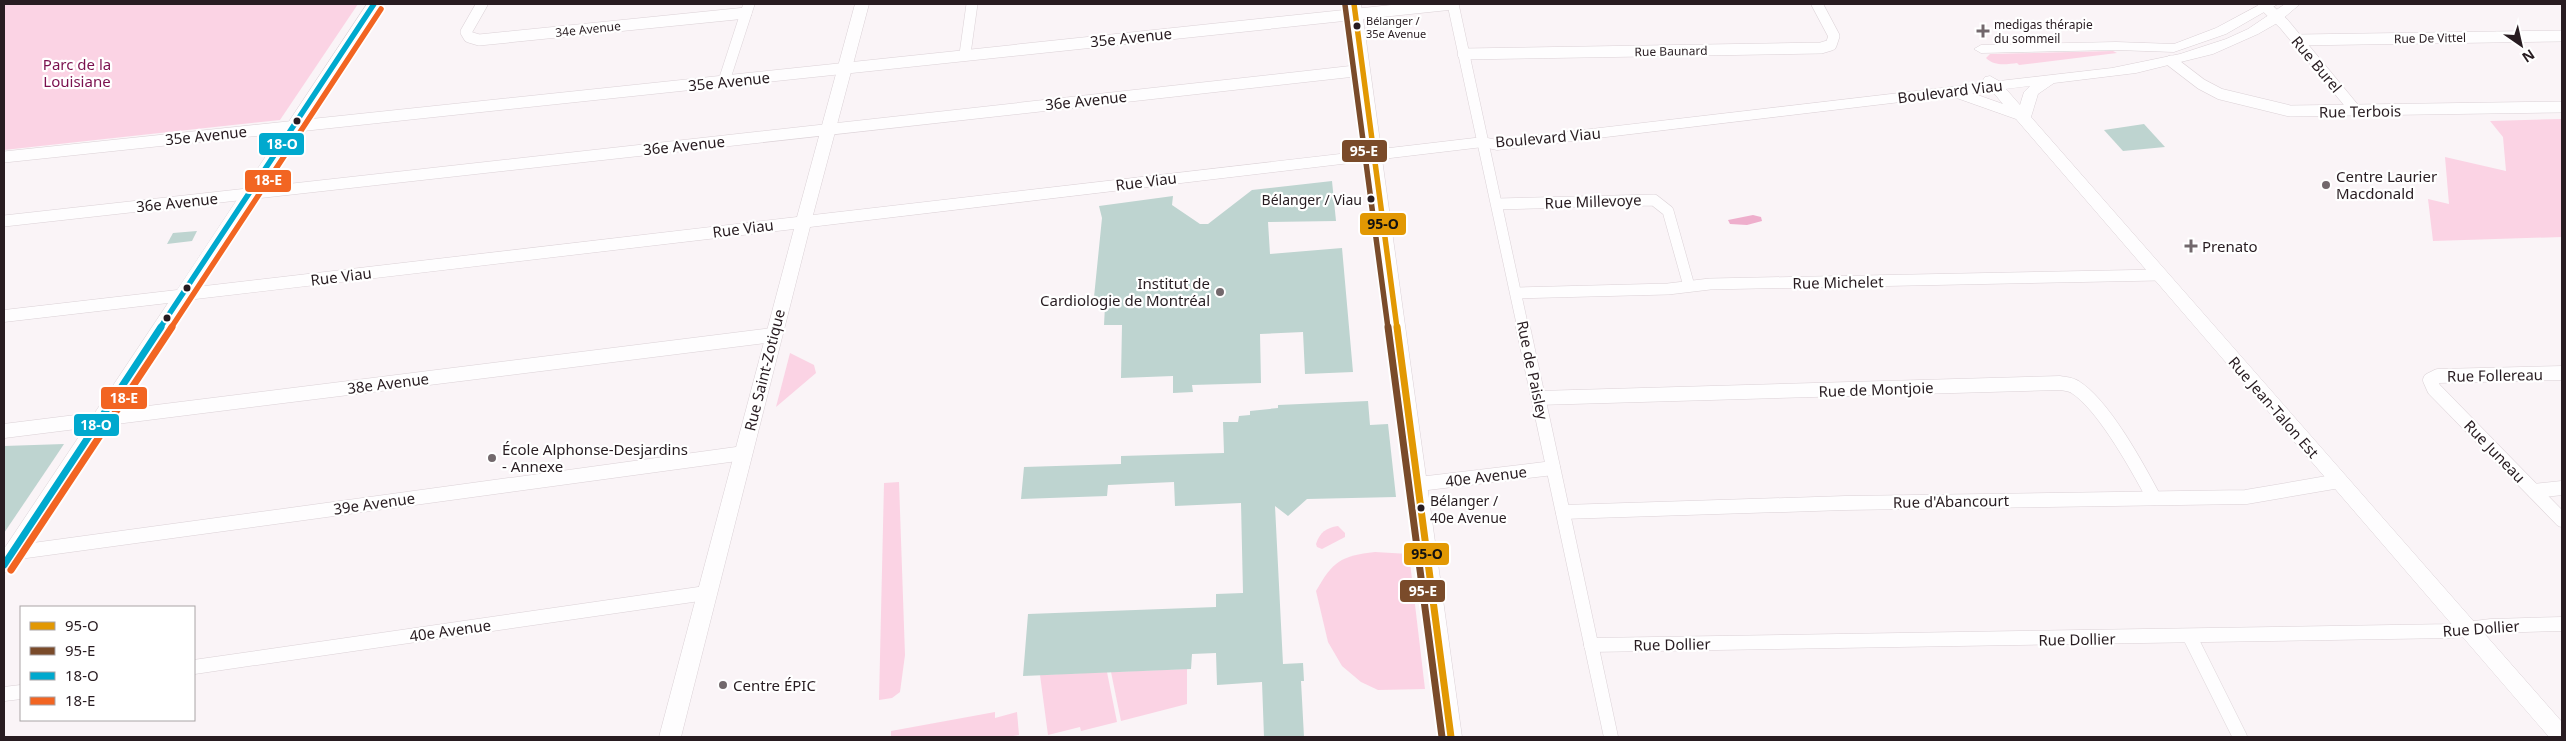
<svg xmlns="http://www.w3.org/2000/svg" width="2566" height="741" font-family="'Noto Sans',sans-serif">
<style>
.green{fill:#fbd3e4}
.water{fill:#eeaecc}
.building{fill:#bed4d0}
.lines{fill:none;stroke-linecap:round;stroke-linejoin:round}
.street-far1-casing{stroke:#dbd1d6;stroke-width:12}
.street-casing{stroke:#dbd1d6;stroke-width:15}
.secondary-casing{stroke:#dbd1d6;stroke-width:1}
.street-far1{stroke:#fefdfe;stroke-width:11}
.street{stroke:#fefdfe;stroke-width:14}
.secondary{fill:#fefdfe;fill-rule:evenodd}
.bus-1-far1-casing{stroke:#fff;stroke-width:9}
.bus-1-casing{stroke:#fff;stroke-width:11}
.bus-2-far1-casing{stroke:#fff;stroke-width:9}
.bus-2-casing{stroke:#fff;stroke-width:11}
.bus-3-far1-casing{stroke:#fff;stroke-width:9}
.bus-3-casing{stroke:#fff;stroke-width:11}
.bus-4-far1-casing{stroke:#fff;stroke-width:9}
.bus-4-casing{stroke:#fff;stroke-width:11}
.bus-1-far1{stroke:#e29803;stroke-width:5.5}
.bus-1{stroke:#e29803;stroke-width:7}
.bus-2-far1{stroke:#7a4b2a;stroke-width:5.5}
.bus-2{stroke:#7a4b2a;stroke-width:7}
.bus-3-far1{stroke:#00a9ce;stroke-width:5.5}
.bus-3{stroke:#00a9ce;stroke-width:7}
.bus-4-far1{stroke:#f26522;stroke-width:5.5}
.bus-4{stroke:#f26522;stroke-width:7}
.bus-dot{fill:#281c21;stroke:#fff;stroke-width:2}
.poi-dot{fill:#72686c;stroke:#fff;stroke-width:2}
.labels{text-anchor:middle;dominant-baseline:central;stroke-width:4.5;stroke-linejoin:round;paint-order:stroke}
.far-bus-label{font-size:11px;fill:#281c21;stroke:#fff;text-anchor:start}
.far-poi-label{font-size:12px;fill:#281c21;stroke:#fff;text-anchor:start}
.far-street-label{font-size:12px;fill:#281c21;stroke:#fff}
.bus-label{font-size:14px;fill:#281c21;stroke:#fff;text-anchor:end}
.street-label{font-size:15px;fill:#281c21;stroke:#fff}
.park-label{font-size:15px;fill:#7a104e;stroke:#fff}
.poi-label{font-size:15px;fill:#281c21;stroke:#fff;text-anchor:start}
.line-badge{stroke:#fff;stroke-width:2}
.badge-label{font-size:14px;text-anchor:middle;font-weight:bold;fill:#fff}
.pale-badge-label{font-size:14px;text-anchor:middle;font-weight:bold;fill:#111}
</style>
<rect width="100%" height="100%" fill="#faf4f7"/>
<g class="green">
<path d="M4,4H358L280,120L4,150Z"/>
<path d="M2113,51L2117,53L2019,65L2017,63C2008,64 1995,67 1986,58L1990,54Z"/>
<path d="M2562,119V237L2433,241L2428,199L2449,204L2445,157L2506,171L2503,137L2490,121Z"/>
<path d="M790,353L814,365L816,373L776,407Z"/>
<path d="M899,482L905,655L900,692L892,698L879,700L884,483Z"/>
<path d="M1338,526L1345,533V537L1322,549L1317,547L1316,544C1320,532 1326,528 1338,526Z"/>
<path d="M1375,552L1409,554L1425,689L1378,690L1361,682L1342,666L1328,642L1316,591C1333,561 1341,556 1375,552Z"/>
<path d="M1187,669V704L1121,721L1111,672Z"/>
<path d="M1107,672L1117,722L1081,731L1080,727L1048,735L1040,675Z"/>
<path d="M995,712V718L1017,712L1019,735L1006,737H891V731Z"/>
</g>
<path class="water" d="M1753,215L1761,217L1762,221L1747,225L1730,224L1728,220Z"/>
<g class="building">
<path d="M2144,124L2165,147L2123,151L2104,130Z"/>
<path d="M1332,181L1336,221L1268,222L1270,254L1342,248L1353,372L1305,374L1303,332L1260,334L1261,383L1192,385L1193,392L1173,393V376L1121,378L1122,325H1104L1105,306L1093,307L1102,218L1099,206L1173,196L1172,205L1200,224H1208L1252,190Z"/>
<path d="M197,231L192,241L167,244L173,233Z"/>
<path d="M1368,401L1370,425L1388,424L1396,497L1307,499L1288,516L1275,506L1283,664L1303,663L1304,681H1301L1304,737H1264L1262,682L1217,685L1216,653L1192,654L1191,669L1023,676L1028,614L1216,607V594L1243,593L1241,503L1175,506L1174,482L1108,485L1107,496L1021,499L1024,467L1121,464V456L1224,453L1223,422H1238L1239,416L1250,415V411L1278,408V405Z"/>
<path d="M64,444L56,456L4,533V446Z"/>
</g>
<g class="lines">
<g class="street-far1-casing">
<g id="street-far1">
<path d="M482,4L466,32L469,37L479,40L746,13"/>
<path d="M1453,4L1523,328"/>
<path d="M2263,4L2284,24L2356,111"/>
<path d="M2298,40L2562,36"/>
<path d="M965,54L972,4"/>
<path d="M1463,54L1821,48L1831,45L1834,36L1817,4"/>
<path d="M2171,61L2201,84L2220,94L2290,111L2562,107"/>
<path d="M724,81L749,4"/>
<path d="M4,157L1453,4"/>
<path d="M1497,204L1654,200L1668,211L1689,286"/>
<path d="M4,221L1364,70"/>
<path d="M1516,293L1668,289L1710,284L2159,275"/>
</g>
</g>
<g class="street-casing">
<g id="street">
<path d="M1523,327L1611,737"/>
<path d="M2562,373L2438,376L2430,380L2434,389L2562,520"/>
<path d="M1538,398L2060,383C2065,384 2071,384 2075,387C2104,405 2138,468 2154,498"/>
<path d="M4,431L773,335"/>
<path d="M1419,484L1553,468"/>
<path d="M2534,491L2562,488"/>
<path d="M1563,512L1845,503L2246,497L2339,481"/>
<path d="M4,554L744,453"/>
<path d="M2190,637L2240,737"/>
<path d="M1591,645L2451,631L2491,626L2562,624"/>
<path d="M194,667L706,593"/>
<path d="M4,694L21,692"/>
</g>
</g>
<g class="secondary-casing">
<g id="secondary">
<path d="M367,4H381L196,287L797,217L855,4H869L813,215L1366,151L1347,4H1361L1381,149L1483,137L1497,140L1985,83L1983,80L1985,77L1990,76L1999,81L2112,68L2180,54L2226,39L2248,29L2285,4H2300L2279,22L2258,34L2213,54L2136,73L2054,83L2038,94L2031,117L2562,722V737H2549L2016,119L1951,96L1497,150L1483,147L1382,159L1462,737H1440L1367,161L810,227L681,737H659L794,229L187,300L11,571L4,573V549L168,303L4,322V310L177,290ZM2030,86L2024,92L2020,105L2006,89ZM1992,91L2003,104L1972,93Z"/>
<path d="M2261,4H2278L2226,34L2174,52L2116,50L1981,53L1974,49L1981,45L2116,42L2174,44L2216,28Z"/>
</g>
</g>
<use href="#street-far1" class="street-far1"/>
<use href="#street" class="street"/>
<use href="#secondary" class="secondary"/>
<g class="bus-1-far1-casing">
<path id="bus-1-far1" d="M1354,4L1397,328"/>
</g>
<g class="bus-1-casing">
<path id="bus-1" d="M1397,327L1451,737"/>
</g>
<g class="bus-2-far1-casing">
<path id="bus-2-far1" d="M1345,5L1388,328"/>
</g>
<g class="bus-2-casing">
<path id="bus-2" d="M1388,327L1442,737"/>
</g>
<g class="bus-3-far1-casing">
<path id="bus-3-far1" d="M160,328L374,4"/>
</g>
<g class="bus-3-casing">
<path id="bus-3" d="M4,565L161,327"/>
</g>
<g class="bus-4-far1-casing">
<path id="bus-4-far1" d="M171,328L381,9"/>
</g>
<g class="bus-4-casing">
<path id="bus-4" d="M11,570L172,327"/>
</g>
<use href="#bus-1-far1" class="bus-1-far1"/>
<use href="#bus-1" class="bus-1"/>
<use href="#bus-2-far1" class="bus-2-far1"/>
<use href="#bus-2" class="bus-2"/>
<use href="#bus-3-far1" class="bus-3-far1"/>
<use href="#bus-3" class="bus-3"/>
<use href="#bus-4-far1" class="bus-4-far1"/>
<use href="#bus-4" class="bus-4"/>
</g>
<g class="bus-dot">
<circle cx="1357" cy="26" r="4.5"/>
<circle cx="297" cy="121" r="4.5"/>
<circle cx="1371" cy="199" r="4.5"/>
<circle cx="187" cy="288" r="4.5"/>
<circle cx="167" cy="318" r="4.5"/>
<circle cx="1421" cy="508" r="4.5"/>
</g>
<g class="poi-dot">
<path d="M1980.5 23.5h5v5h5v5h-5v5h-5v-5h-5v-5h5z"/>
<circle cx="2326" cy="185" r="5"/>
<path d="M2188.5 238.5h5v5h5v5h-5v5h-5v-5h-5v-5h5z"/>
<circle cx="1220" cy="292" r="5"/>
<circle cx="492" cy="458" r="5"/>
<circle cx="723" cy="685" r="5"/>
</g>
<g class="labels">
<g class="far-bus-label">
<text x="1366" y="20">Bélanger /<tspan x="1366" dy="13">35e Avenue</tspan></text>
</g>
<g class="far-poi-label">
<text x="1994" y="24">medigas thérapie<tspan x="1994" dy="14">du sommeil</tspan></text>
</g>
<g class="far-street-label">
<text transform="translate(588 29) rotate(-6)">34e Avenue</text>
<text transform="translate(2430 38) rotate(-1)">Rue De Vittel</text>
<text transform="translate(1671 51) rotate(-1)">Rue Baunard</text>
</g>
<g class="bus-label">
<text x="1362" y="199">Bélanger / Viau</text>
<text x="1430" y="500" text-anchor="start">Bélanger /<tspan x="1430" dy="17">40e Avenue</tspan></text>
</g>
<g class="street-label">
<text transform="translate(1131 37) rotate(-6)">35e Avenue</text>
<text transform="translate(2317 64) rotate(50)">Rue Burel</text>
<text transform="translate(729 81) rotate(-6)">35e Avenue</text>
<text transform="translate(1950 91) rotate(-7)">Boulevard Viau</text>
<text transform="translate(1086 100) rotate(-6)">36e Avenue</text>
<text transform="translate(2360 111) rotate(-1)">Rue Terbois</text>
<text transform="translate(206 135) rotate(-6)">35e Avenue</text>
<text transform="translate(1548 137) rotate(-5)">Boulevard Viau</text>
<text transform="translate(684 145) rotate(-6)">36e Avenue</text>
<text transform="translate(1146 181) rotate(-7)">Rue Viau</text>
<text transform="translate(1593 201) rotate(-2)">Rue Millevoye</text>
<text transform="translate(177 202) rotate(-6)">36e Avenue</text>
<text transform="translate(743 228) rotate(-7)">Rue Viau</text>
<text transform="translate(341 276) rotate(-7)">Rue Viau</text>
<text transform="translate(1838 282) rotate(-1)">Rue Michelet</text>
<text transform="translate(764 370) rotate(-76)">Rue Saint-Zotique</text>
<text transform="translate(1533 370) rotate(78)">Rue de Paisley</text>
<text transform="translate(2495 375) rotate(-1)">Rue Follereau</text>
<text transform="translate(388 383) rotate(-7)">38e Avenue</text>
<text transform="translate(1876 389) rotate(-2)">Rue de Montjoie</text>
<text transform="translate(2274 407) rotate(49)">Rue Jean-Talon Est</text>
<text transform="translate(2495 451) rotate(46)">Rue Juneau</text>
<text transform="translate(1486 476) rotate(-7)">40e Avenue</text>
<text transform="translate(1951 501) rotate(-1)">Rue d'Abancourt</text>
<text transform="translate(374 503) rotate(-8)">39e Avenue</text>
<text transform="translate(2481 628) rotate(-4)">Rue Dollier</text>
<text transform="translate(450 630) rotate(-8)">40e Avenue</text>
<text transform="translate(2077 639) rotate(-1)">Rue Dollier</text>
<text transform="translate(1672 644) rotate(-1)">Rue Dollier</text>
</g>
<g class="park-label">
<text x="77" y="64">Parc de la<tspan x="77" dy="17">Louisiane</tspan></text>
</g>
<g class="poi-label">
<text x="2336" y="176">Centre Laurier<tspan x="2336" dy="17">Macdonald</tspan></text>
<text x="2202" y="246">Prenato</text>
<text x="1210" y="283" text-anchor="end">Institut de<tspan x="1210" dy="17">Cardiologie de Montréal</tspan></text>
<text x="502" y="449">École Alphonse-Desjardins<tspan x="502" dy="17">- Annexe</tspan></text>
<text x="733" y="685">Centre ÉPIC</text>
</g>
</g>
<g class="line-badge">
<rect x="258" y="132" width="47" height="24" rx="5" fill="#00a9ce"/>
<rect x="1341" y="139" width="47" height="24" rx="5" fill="#7a4b2a"/>
<rect x="244" y="169" width="48" height="24" rx="5" fill="#f26522"/>
<rect x="1359" y="212" width="48" height="24" rx="5" fill="#e29803"/>
<rect x="100" y="386" width="48" height="24" rx="5" fill="#f26522"/>
<rect x="73" y="413" width="47" height="24" rx="5" fill="#00a9ce"/>
<rect x="1403" y="542" width="47" height="24" rx="5" fill="#e29803"/>
<rect x="1399" y="579" width="47" height="24" rx="5" fill="#7a4b2a"/>
</g>
<g class="badge-label">
<text x="282" y="149">18-O</text>
<text x="1364" y="156">95-E</text>
<text x="268" y="185">18-E</text>
<text x="124" y="403">18-E</text>
<text x="96" y="430">18-O</text>
<text x="1423" y="596">95-E</text>
</g>
<g class="pale-badge-label">
<text x="1383" y="229">95-O</text>
<text x="1427" y="559">95-O</text>
</g>
<rect width="2566" height="741" fill="none" stroke="#281c21" stroke-width="10"/>
<rect x="20" y="606" width="175" height="115" fill="#ffffff" stroke="#a9a4a6"/>
<rect x="30" y="622" width="25" height="8" fill="#e29803" stroke="#a9a4a6"/>
<text x="65" y="631" font-size="15" fill="#281c21">95-O</text>
<rect x="30" y="647" width="25" height="8" fill="#7a4b2a" stroke="#a9a4a6"/>
<text x="65" y="656" font-size="15" fill="#281c21">95-E</text>
<rect x="30" y="672" width="25" height="8" fill="#00a9ce" stroke="#a9a4a6"/>
<text x="65" y="681" font-size="15" fill="#281c21">18-O</text>
<rect x="30" y="697" width="25" height="8" fill="#f26522" stroke="#a9a4a6"/>
<text x="65" y="706" font-size="15" fill="#281c21">18-E</text>
<g transform="translate(2521 45) rotate(146)" stroke="#ffffff" stroke-width="4" paint-order="stroke">
<path d="M0-4L9 19L0 12L-9 19Z" fill="#281c21"/>
<text y="-8" font-size="14" font-weight="bold" text-anchor="middle" fill="#281c21">N</text>
</g>
</svg>
